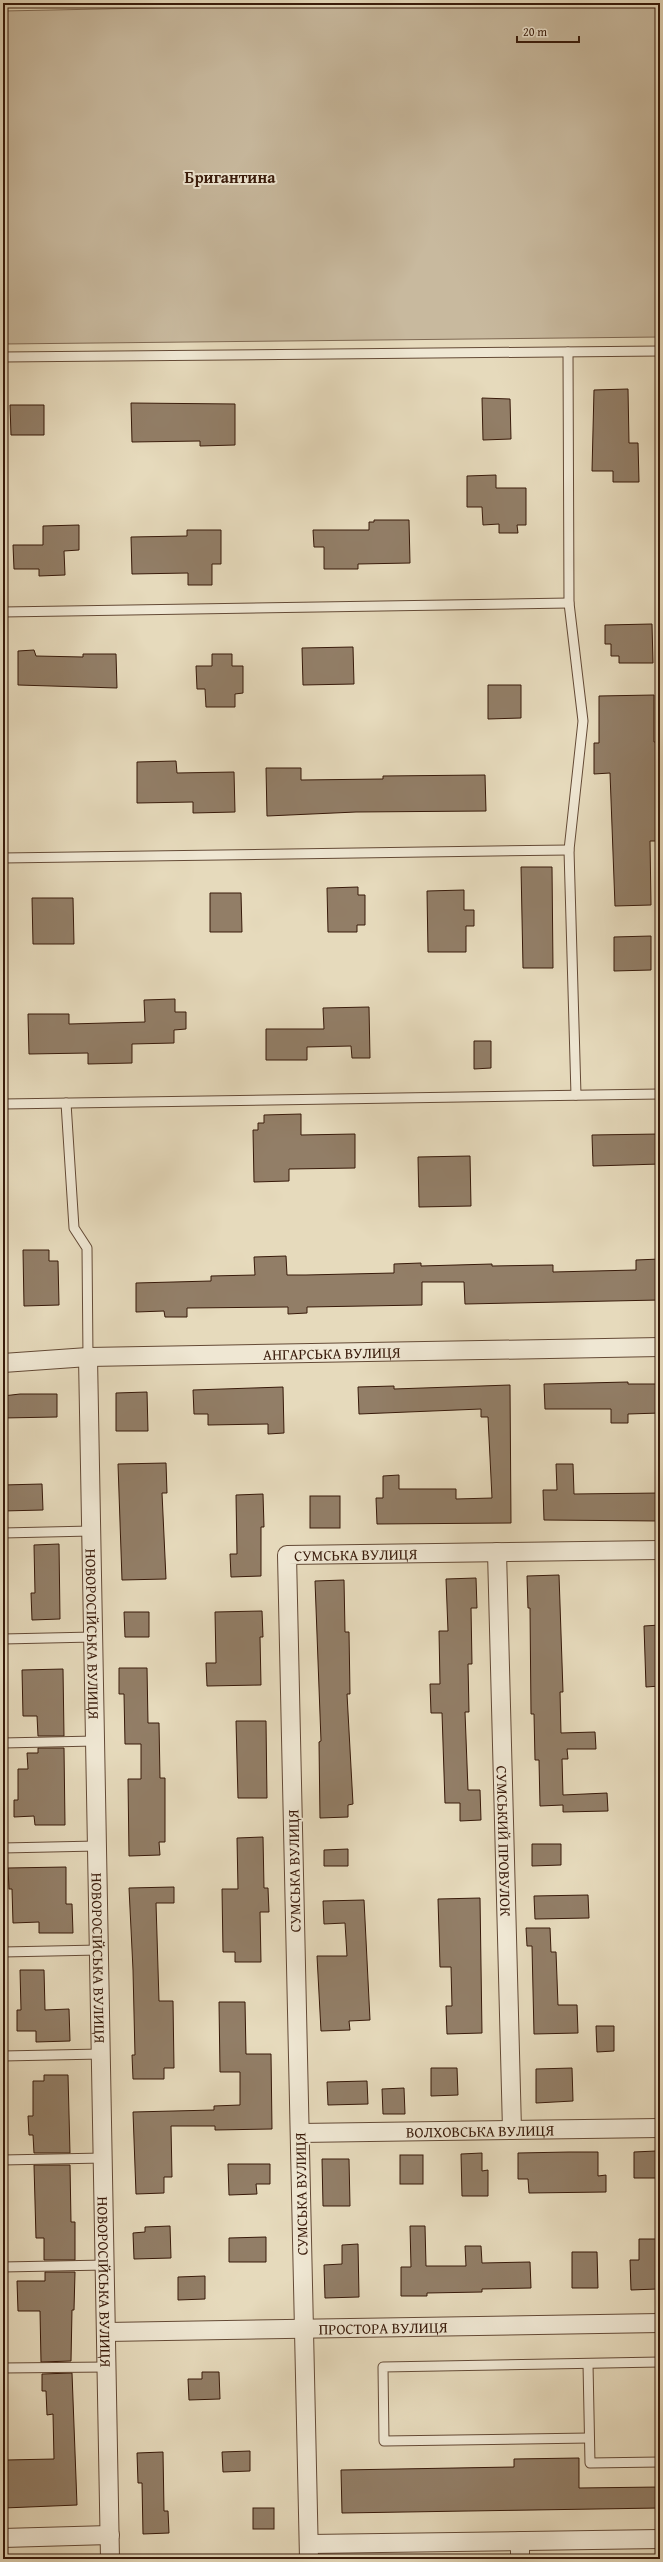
<svg xmlns="http://www.w3.org/2000/svg" width="663" height="2562" font-family="'Gentium Book Plus',serif">
<style>
.green{fill:#c8b99e;stroke:#806a54}
.building{fill:#927e67;stroke:#381a0a}
.lines{fill:none;stroke-linecap:round;stroke-linejoin:round}
.service-casing{stroke:#644a36;stroke-width:11}
.minor-casing{stroke:#644a36;stroke-width:20}
.service{stroke:#efe7d3;stroke-width:9}
.minor{stroke:#efe7d3;stroke-width:18}
.labels{text-anchor:middle;dominant-baseline:central;stroke-width:4;stroke-linejoin:round;paint-order:stroke}
.street-label{font-size:15px;fill:#381a0a;stroke:#efe7d3}
.neighbourhood-label{font-size:16px;font-weight:bold;fill:#381a0a;stroke:#efe7d3}
</style>
<rect width="100%" height="100%" fill="#e6dabc"/>
<filter id="stains"><feTurbulence type="fractalNoise" baseFrequency=".005" numOctaves="4"/><feColorMatrix values="0 0 0 0 .2 0 0 0 0 .09 0 0 0 0 .02 0 0 0 .5 -.17"/></filter>
<radialGradient id="worn" r=".72"><stop offset=".6" stop-color="#630" stop-opacity="0"/><stop offset="1" stop-color="#630" stop-opacity=".3"/></radialGradient>
<path class="green" d="M395,3H660V337L3,344V11Z"/>
<g class="building">
<path d="M628,389L629,443H638L639,482H613V471H592L594,390Z"/>
<path d="M482,398L510,399L511,439L483,440Z"/>
<path d="M131,403L235,404V445L200,446V441L132,442Z"/>
<path d="M10,405H44V435H11Z"/>
<path d="M496,475V488H526V525H517L518,533H499V524L483,525L482,507H467V476Z"/>
<path d="M374,520H409L410,563L358,564V569H324V547H314L313,530H369V522H374Z"/>
<path d="M79,525V550L64,551L65,575L39,576V569H14L13,545H43V526Z"/>
<path d="M187,530H221V564H212V585H188V573L132,574L131,537L187,536Z"/>
<path d="M652,624L653,663H619V656H611V644H605V625Z"/>
<path d="M353,647L354,684L303,685L302,648Z"/>
<path d="M34,650L36,656L83,657V654H116L117,688L18,685V651Z"/>
<path d="M212,654H232V666H243V693L235,694V707H206L205,689H197L196,666H212Z"/>
<path d="M488,685H521V718L488,719Z"/>
<path d="M654,695V742H660V841H650L651,905L615,906L610,773L594,774V743H599V696Z"/>
<path d="M176,761L177,773L234,772L235,812L193,813V802L137,803V762Z"/>
<path d="M266,768H301V780L383,779V776L485,775L486,811L356,812L267,816Z"/>
<path d="M521,867H552L553,968H523Z"/>
<path d="M358,887V895H365V925H357V932H328L327,888Z"/>
<path d="M464,890V910H474V926H466V952H428L427,891Z"/>
<path d="M210,893H241L242,932H210Z"/>
<path d="M32,898H73L74,944H33Z"/>
<path d="M651,936V970L614,971V937Z"/>
<path d="M175,999V1012H186V1029L174,1030V1043L132,1044V1063L88,1064V1053L29,1054L28,1014H69V1024L145,1022L144,1000Z"/>
<path d="M369,1007L370,1058H352L351,1046L307,1047V1060H266V1029H324L323,1008Z"/>
<path d="M474,1041H491V1068L474,1069Z"/>
<path d="M301,1114V1135L355,1134V1168L289,1169V1181L254,1182L253,1130H258V1123H264V1115Z"/>
<path d="M660,1134V1164L593,1166L592,1135Z"/>
<path d="M470,1156L471,1206L419,1207L418,1157Z"/>
<path d="M23,1250H49V1261H58L59,1305L24,1306Z"/>
<path d="M286,1256L287,1275H306L394,1273V1264L421,1263V1266L492,1264V1266L553,1265V1272L636,1270V1260L660,1259V1300L465,1304L464,1282H422V1305L307,1307V1313L288,1314V1307L187,1308V1317H165L164,1311L136,1312V1283L211,1281V1276L255,1275L254,1257Z"/>
<path d="M628,1382V1384H660V1413L628,1414V1423H611V1409H545L544,1384Z"/>
<path d="M510,1385L511,1523L377,1524L376,1498H383V1476L399,1475V1489H456V1499L492,1498L488,1417H481V1409L359,1414L358,1387L394,1386V1389Z"/>
<path d="M283,1387L284,1433L268,1434V1424L208,1425V1414H194L193,1390Z"/>
<path d="M147,1392L148,1431H116V1393Z"/>
<path d="M20,1394H57V1417L3,1418V1396Z"/>
<path d="M166,1463L167,1493H162L166,1579L122,1580L118,1464Z"/>
<path d="M556,1464H573L574,1494L660,1493V1521L544,1520L543,1490H557Z"/>
<path d="M42,1484L43,1510L3,1511V1485Z"/>
<path d="M263,1494L264,1527H261V1576L231,1577L230,1554H237L236,1495Z"/>
<rect x="310" y="1496" width="30" height="32"/>
<path d="M59,1544L60,1619L32,1620L31,1593H35L34,1545Z"/>
<path d="M559,1575L563,1692H560L561,1733L595,1732L596,1749H567L568,1759H562L563,1795L607,1793L608,1811L563,1812V1805L540,1806L539,1760H535L534,1714H531L530,1608H528L527,1576Z"/>
<path d="M476,1578L477,1608H471L472,1664H468L469,1712H465L468,1790H480L481,1820L460,1821V1803H445L442,1713H431L430,1684H440L439,1631H448L446,1579Z"/>
<path d="M344,1580L345,1632H349L350,1694H347L353,1804L348,1805V1817L320,1818L319,1742L321,1741L315,1581Z"/>
<path d="M262,1611L263,1637H260L261,1685L207,1686L206,1663H216L215,1612Z"/>
<path d="M124,1612H149V1637H125Z"/>
<path d="M660,1625V1686L646,1687L644,1626Z"/>
<path d="M119,1668H147L148,1723H159L160,1778H165V1842H159L160,1855L129,1856L128,1779H141V1744H125L124,1694H119Z"/>
<path d="M63,1669L64,1736H38L37,1716H23L22,1670Z"/>
<path d="M236,1721H266L267,1798H238Z"/>
<path d="M38,1748H64L65,1825H35L34,1816L14,1817V1800H18V1769H28L27,1753H38Z"/>
<path d="M263,1837L264,1888H268L269,1912H260L261,1962H235V1952H223L222,1889H238L237,1838Z"/>
<path d="M532,1844H561V1865L532,1866Z"/>
<path d="M348,1849V1866H324V1850Z"/>
<path d="M66,1867V1904H72L73,1933H39V1922L13,1923L12,1889H9L8,1868Z"/>
<path d="M174,1887V1903H156L159,2001H173L174,2068H164V2079H133L132,2055H135L133,1970L129,1888Z"/>
<path d="M588,1895L589,1918L535,1919L534,1896Z"/>
<path d="M480,1898L482,2033L447,2034L446,2006H452L451,1967H440L438,1899Z"/>
<path d="M364,1900L370,2020L349,2021L350,2030L321,2031L317,1956H347L345,1923L324,1924L323,1901Z"/>
<path d="M526,1928H550L551,1952H556L558,2005H577L578,2033L534,2034L532,1946H527Z"/>
<path d="M20,1970H44L45,2010L69,2009L70,2041L36,2042V2031H17V2010H21Z"/>
<path d="M219,2002H245L246,2054H271L272,2129L215,2130V2126H171L172,2177H164V2193L136,2194L133,2112L214,2110V2106L240,2105V2072H220Z"/>
<path d="M596,2026H614V2051L597,2052Z"/>
<path d="M431,2068H457L458,2095L431,2096Z"/>
<path d="M572,2068L573,2101L536,2103V2069Z"/>
<path d="M44,2075H68L70,2153H34L33,2135H29L28,2116H33V2081H44Z"/>
<path d="M367,2081L368,2104L328,2105L327,2082Z"/>
<path d="M404,2088L405,2114H383L382,2089Z"/>
<path d="M656,2151L657,2178H634V2152Z"/>
<path d="M569,2152H598V2176L606,2175V2192L529,2193L528,2179H518V2153Z"/>
<path d="M482,2153V2171L488,2170V2196H462L461,2154Z"/>
<rect x="400" y="2155" width="23" height="29"/>
<path d="M322,2159H349L350,2206H323Z"/>
<path d="M228,2164H270V2184H256L257,2194L229,2195Z"/>
<path d="M34,2165H70L71,2222H75V2260H44V2238H36Z"/>
<path d="M170,2226L171,2258L134,2259L133,2233L145,2232V2227Z"/>
<path d="M410,2226H425L426,2266H466L465,2246H481L482,2263L530,2262L531,2288L482,2289V2292L427,2293V2296H401V2267H411Z"/>
<path d="M266,2237V2262H229V2238Z"/>
<path d="M639,2239H656L657,2289L631,2290L630,2260H639Z"/>
<path d="M358,2244L359,2297L325,2298L324,2265L342,2264V2245Z"/>
<path d="M572,2252H597L598,2288H572Z"/>
<path d="M45,2272H75L74,2310H72L71,2361L41,2362L40,2311H18L17,2281H45Z"/>
<path d="M205,2276V2299L178,2300V2277Z"/>
<path d="M202,2372H219L220,2399L189,2400L188,2379H202Z"/>
<path d="M72,2373L77,2505L4,2508L3,2480H7V2460L54,2459L53,2414L47,2415L46,2391H42V2374Z"/>
<path d="M250,2451V2471L223,2472L222,2452Z"/>
<path d="M163,2452L164,2511H168L169,2533L143,2534L142,2483H138L137,2453Z"/>
<path d="M579,2458V2488L660,2487V2508L342,2513L341,2470L514,2467V2459Z"/>
<rect x="253" y="2508" width="21" height="21"/>
</g>
<g class="lines">
<g class="service-casing">
<g id="service">
<path d="M568,352L569,603L583,721L569,850L576,1095"/>
<path d="M3,357L660,351"/>
<path d="M3,612L569,603"/>
<path d="M3,858L569,850"/>
<path d="M66,1103L74,1228L87,1248L88,1357"/>
<path d="M3,1104L660,1094"/>
<path d="M3,1533L91,1531"/>
<path d="M3,1639L93,1637"/>
<path d="M3,1743L95,1741"/>
<path d="M3,1848L97,1846"/>
<path d="M3,1952L99,1950"/>
<path d="M3,2056L101,2054"/>
<path d="M3,2160L103,2158"/>
<path d="M3,2267L105,2265"/>
<path d="M588,2364L590,2463L660,2462"/>
<path d="M3,2368L107,2367"/>
<path d="M589,2438L384,2441L383,2367L660,2362"/>
</g>
</g>
<g class="minor-casing">
<g id="minor">
<path id="s1" d="M88,1357L110,2559"/>
<path id="s2" d="M3,1363L88,1357L660,1347"/>
<path id="s3" d="M497,1552L512,2130"/>
<path id="s4" d="M300,2133L660,2128"/>
<path id="s5" d="M106,2332L660,2323"/>
<path d="M3,2538L110,2535"/>
<path d="M520,2541V2559"/>
<path d="M309,2544L660,2539"/>
<path id="s6" d="M309,2559L287,1555L660,1550"/>
</g>
</g>
<use href="#service" class="service"/>
<use href="#minor" class="minor"/>
</g>
<g class="labels">
<g class="street-label">
<text stroke="none"><textPath href="#s2" startOffset="329">АНГАРСЬКА ВУЛИЦЯ</textPath></text>
<text stroke="none"><textPath href="#s6" startOffset="1073">СУМСЬКА ВУЛИЦЯ</textPath></text>
<text stroke="none"><textPath href="#s1" startOffset="277">НОВОРОСІЙСЬКА ВУЛИЦЯ</textPath></text>
<text stroke="none"><textPath href="#s3" startOffset="289">СУМСЬКИЙ ПРОВУЛОК</textPath></text>
<text transform="translate(294 1871) rotate(-91)">СУМСЬКА ВУЛИЦЯ</text>
<text stroke="none"><textPath href="#s1" startOffset="601">НОВОРОСІЙСЬКА ВУЛИЦЯ</textPath></text>
<text stroke="none"><textPath href="#s4" startOffset="180">ВОЛХОВСЬКА ВУЛИЦЯ</textPath></text>
<text transform="translate(301 2194) rotate(-91)">СУМСЬКА ВУЛИЦЯ</text>
<text stroke="none"><textPath href="#s1" startOffset="925">НОВОРОСІЙСЬКА ВУЛИЦЯ</textPath></text>
<text stroke="none"><textPath href="#s5" startOffset="277">ПРОСТОРА ВУЛИЦЯ</textPath></text>
</g>
<g class="neighbourhood-label">
<text x="230" y="177">Бригантина</text>
</g>
</g>
<rect width="663" height="2562" fill="none" stroke="#e6dabc" stroke-width="16"/>
<rect x="4" y="4" width="655" height="2554" fill="none" stroke="#381a0a" stroke-width="2"/>
<rect x="8" y="8" width="647" height="2546" fill="none" stroke="#381a0a"/>
<path d="M517 36v6h62v-6" fill="none" stroke="#381a0a" stroke-width="2"/>
<text x="523" y="36" font-size="12" fill="#381a0a" stroke="#efe7d3" stroke-width="3" paint-order="stroke">20 m</text>
<rect width="100%" height="100%" filter="url(#stains)"/>
<rect width="100%" height="100%" fill="url(#worn)"/>
</svg>
